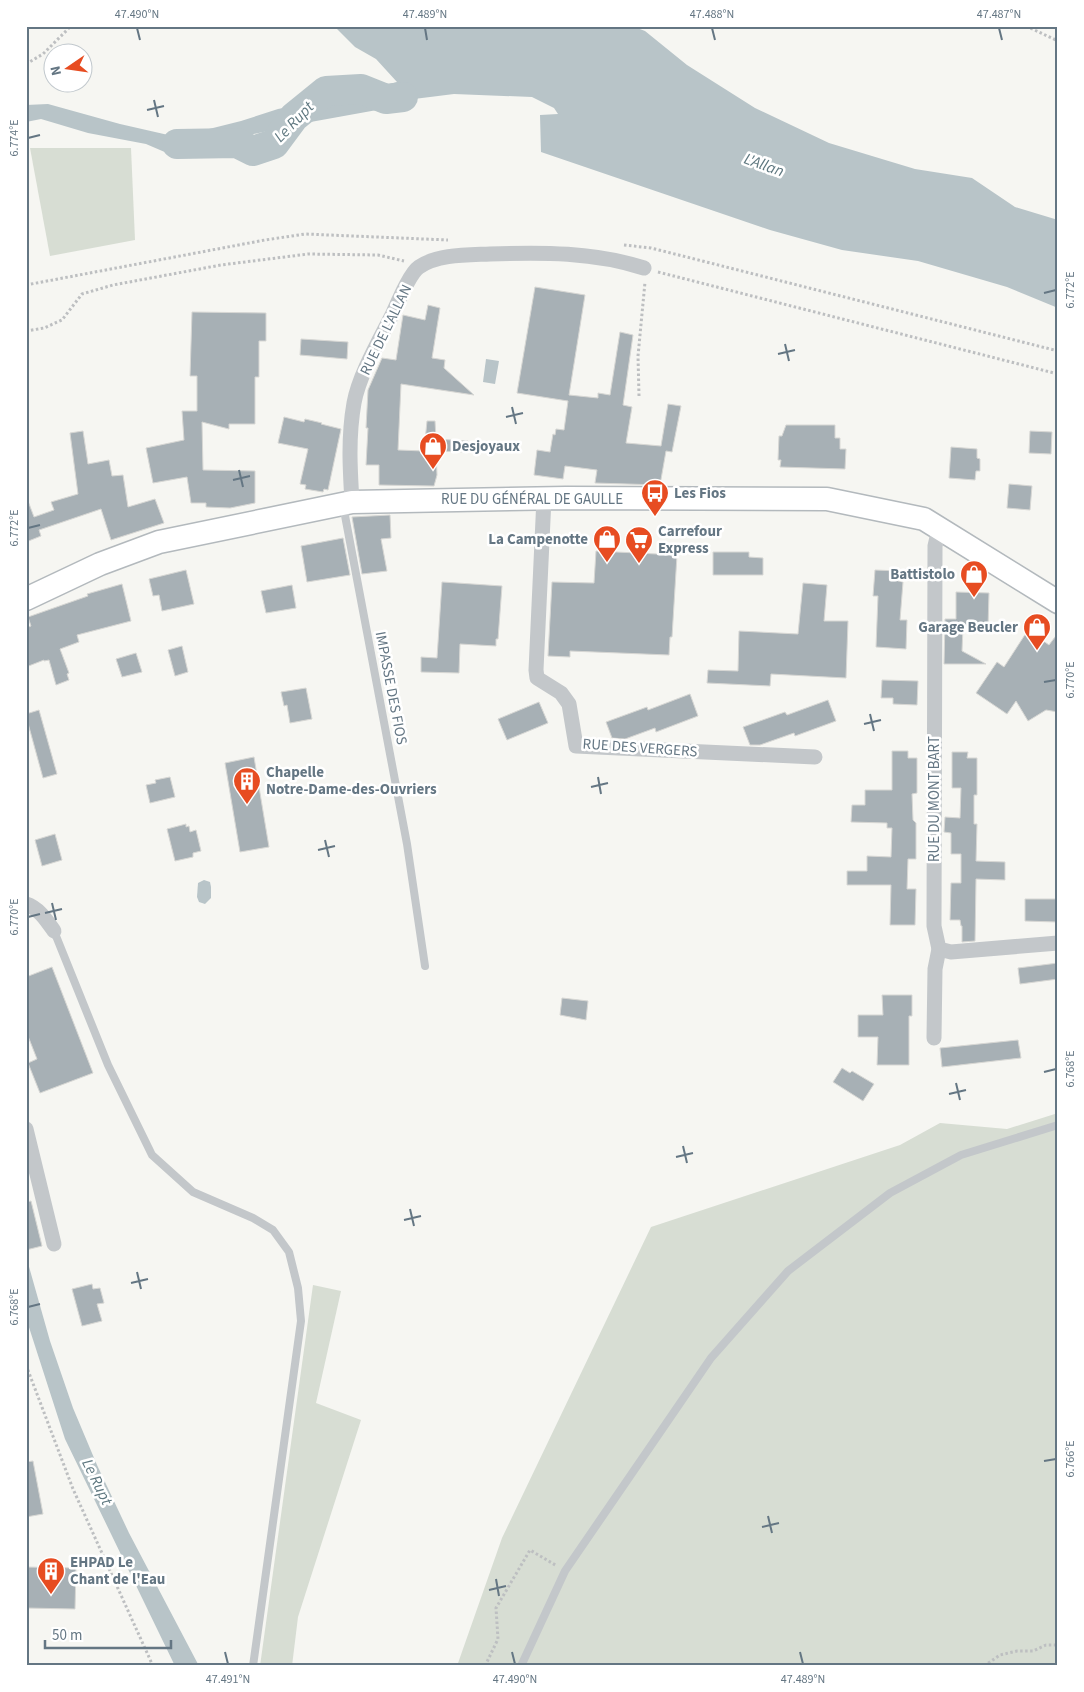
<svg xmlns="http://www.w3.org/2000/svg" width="1084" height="1692" font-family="'Source Sans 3',sans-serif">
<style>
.green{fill:#d7ddd3}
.water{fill:#b8c4c8}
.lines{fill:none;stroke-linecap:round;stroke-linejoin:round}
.river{stroke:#b8c4c8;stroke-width:30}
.building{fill:#a7b0b5;stroke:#d7d7d4}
.secondary-casing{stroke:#b3b9bd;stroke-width:25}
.path{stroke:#bdbfc1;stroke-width:3;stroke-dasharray:2.5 2.5;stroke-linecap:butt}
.lane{stroke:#c3c7ca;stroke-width:8}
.street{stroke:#c3c7ca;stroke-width:15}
.secondary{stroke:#fff;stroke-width:22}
.ticks{fill:none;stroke:#647683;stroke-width:2}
.labels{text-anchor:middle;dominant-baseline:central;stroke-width:5;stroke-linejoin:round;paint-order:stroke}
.street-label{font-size:15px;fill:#647683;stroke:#fff}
.poi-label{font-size:15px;font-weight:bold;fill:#647683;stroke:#fff;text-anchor:start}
.water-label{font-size:16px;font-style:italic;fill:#5f7880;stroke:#fff}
.neatline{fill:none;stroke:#647683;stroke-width:2}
.ticks-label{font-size:12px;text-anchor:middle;fill:#647683}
</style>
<rect width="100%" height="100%" fill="#f6f6f2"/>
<g class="green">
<path d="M30,148H131L135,240L50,256Z"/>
<path d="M1058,1113V1666H457L502,1538L651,1227L900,1145L940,1123L1007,1129Z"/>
<path d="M313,1285L341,1291L316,1403L361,1420L298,1617L292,1666H260Z"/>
</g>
<g class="water">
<path d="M334,26H632L645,31L687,65L755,108L829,143L915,169L972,178L1015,207L1058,220V308L1007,287L918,261L842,250L770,230L541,152L540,115L558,114L554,108L532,97L454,94L414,99L377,110L305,123L221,141L191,154L167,153L146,144L88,133L41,119L26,122V105L48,104L120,124L177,137L241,121L278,109L354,94L397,82L376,59L355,47Z"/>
<path d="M486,359L499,361L495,384L483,382Z"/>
<path d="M204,880L210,882L211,887V898L205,904L199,902L197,897L198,883Z"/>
<path d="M26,1256L50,1341L73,1408L97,1465L129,1533L199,1666H175L65,1439L26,1318Z"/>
</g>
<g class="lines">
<path class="river" d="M177,144L237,143L253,151L274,144L294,117L326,91L361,89L386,99L403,97"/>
</g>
<g class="building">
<path d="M535,287L585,295L569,395L598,398V393L610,395L620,332L633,335L623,405L632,407L626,443L661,446L668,404L681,406L672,452L666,451L660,485L595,483L597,470L565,466L563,479L534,475L537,450L550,452L553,434L555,435L556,429L564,430L568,401L517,393Z"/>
<path d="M428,305L440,308L432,358L445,360L444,368L474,395L401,384L398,450L424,451L427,421H435L436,439L468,441L467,452L436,451L437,475L434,486L379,485V465H366L368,428H366L368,390L382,358L396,360L403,315L425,320Z"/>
<path d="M192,312L266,313V341H259V377H255V424H229V429L202,422L203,470L255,471V503L230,508L206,507V503H191L187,477L153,483L146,448L184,440L182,411H197V376H190Z"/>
<path d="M301,339L348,342L347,359L300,355Z"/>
<path d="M284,417L304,422L305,419L322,423L321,424L341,429L328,490L324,489L323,492L305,489L306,485L300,484L308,449L278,443Z"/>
<path d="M786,425H835V438H840V449H846L845,469L780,467L781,460H778L779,436H782Z"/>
<path d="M83,431L88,464L109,460L112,476L123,475L128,507L155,499L164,523L111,540L101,509L39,530L41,536L26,542V501H28L34,517L54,510L51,502L78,494L70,433Z"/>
<path d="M1030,431L1052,432L1051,454L1029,453Z"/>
<path d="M951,447L977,449V458L980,459V471H976L975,480L949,478Z"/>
<path d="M1009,484L1032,486L1030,510L1007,508Z"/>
<path d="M390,515L391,538L381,539L387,571L362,574L352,517Z"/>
<path d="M343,538L350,575L307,582L301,546Z"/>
<path d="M596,551L677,555L672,637H670L669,655L570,651V657L548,656L552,582L594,583Z"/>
<path d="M713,552H749V557L763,558V575H713Z"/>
<path d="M186,570L194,604L162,611L159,595L153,596L149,579Z"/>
<path d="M875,570L899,571L898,581L903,582L900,620H907L906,649L876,647L878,596H873Z"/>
<path d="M442,582L502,586L498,639H496V646L460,644L459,673L421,672V657L437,658Z"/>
<path d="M803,583L827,585L824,621H848L846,678L771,674L770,686L707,683L708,670L738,671L739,631L798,634Z"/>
<path d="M122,584L131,621L77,635L79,642L60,649L69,673L67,674L69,680L56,685L49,660L44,661V660L26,667V628L31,626L28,617L88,596L87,594Z"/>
<path d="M292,585L296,608L266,613L261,591Z"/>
<path d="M956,592L989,593L988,627L963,626L962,651L986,664H944L945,619H956Z"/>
<path d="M1028,630L1049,645L1058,633V712L1046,710L1028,721L1016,701L1007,714L976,693L997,662L1004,667Z"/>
<path d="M182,646L188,672L175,676L168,650Z"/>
<path d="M136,653L142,672L122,677L116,659Z"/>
<path d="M882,680L918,681L917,705L893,704V698H881Z"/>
<path d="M306,688L312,719L290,723L287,705L284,706L281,692Z"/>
<path d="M690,694L698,716L656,732L655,728L625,739L612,738L606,722L647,707L648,710Z"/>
<path d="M828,700L836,721L795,736L794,733L760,745H750L743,727L785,712L787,715Z"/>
<path d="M539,702L548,723L507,740L498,719Z"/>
<path d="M39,710L57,774L43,778L26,716V714Z"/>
<path d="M892,751H908V758H917V793L912,794L913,820L916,823V859H908L907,889H916L915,925H890L891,885H847V871H867V856L891,857L892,828H887V823L851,822L852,805H865V790H892Z"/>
<path d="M952,752H968L967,758H977V795H974V824H977L976,861L1005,862V880L976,879L975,941L962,942V926H961L960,920H950L951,883H961V854H951V833L944,832L945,817L960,818L961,788H952Z"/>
<path d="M254,757L269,847L240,852L225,763Z"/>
<path d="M170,777L175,797L150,803L146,785L156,783L155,780Z"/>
<path d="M186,824V827L189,826L190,832L196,830L201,851L193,853V857L175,861L167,829Z"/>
<path d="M55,834L62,860L42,866L35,840Z"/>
<path d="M1025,899H1057V922L1025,921Z"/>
<path d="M1058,963V979L1020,984L1018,968Z"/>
<path d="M52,967L93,1073L40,1093L28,1063L37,1059L26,1031V977Z"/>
<path d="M882,995H912V1016H909V1065H877L878,1037H858V1015H883Z"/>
<path d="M562,998L588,1001L586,1020L560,1015Z"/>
<path d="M1018,1040L1021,1058L942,1067L940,1048Z"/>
<path d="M842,1068L850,1073L852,1071L874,1084L863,1101L833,1082Z"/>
<path d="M31,1201L42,1246L26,1250V1202Z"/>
<path d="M92,1284L93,1289L100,1288L104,1303L97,1304L102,1321L82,1326L72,1289Z"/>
<path d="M33,1461L43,1514L26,1517V1462Z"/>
<path d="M26,1567L76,1568L75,1609L26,1608Z"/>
</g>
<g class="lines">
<g class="secondary-casing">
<path id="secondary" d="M26,599L100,564L159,542L352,502L566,498L827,499L924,519L1058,602"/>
</g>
<g class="path">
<path d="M1026,26L1058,41"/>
<path d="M26,64L43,54L71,26"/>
<path d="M624,245L651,248L1058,351"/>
<path d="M658,272L1058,374"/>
<path d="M26,285L265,240L305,234L448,240"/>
<path d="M26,331L44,328L62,320L82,294L113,285L221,265L308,254L378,255L404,261"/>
<path d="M639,396L638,356L645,282"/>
<path d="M26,1365L73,1489L153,1666"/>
<path d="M485,1666L498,1639L496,1608L530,1550L557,1566"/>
<path d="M984,1666L1000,1655L1017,1651H1033L1046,1645H1058"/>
</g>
<g class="lane">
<path d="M343,505L407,844L425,966"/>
<path d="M54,931L108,1065L152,1155L193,1192L253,1218L273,1230L289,1252L298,1288L301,1321L253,1666"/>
<path d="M521,1666L565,1571L711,1358L788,1271L890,1193L961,1155L1058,1125"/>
</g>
<g class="street">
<path d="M544,498L536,670L537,678L561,693L569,704L576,746L815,757"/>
<path d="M352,502C350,469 348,437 354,403C359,375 380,339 393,313C398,302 410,273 419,267C438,254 468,255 490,254C542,252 594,252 644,268"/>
<path d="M939,529L935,546L934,926L939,949L951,952L1058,943"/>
<path d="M26,904C39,908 47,921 54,931"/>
<path d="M934,1038L935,969L939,949"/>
<path d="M26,1129L54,1244"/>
</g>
<use href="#secondary" class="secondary"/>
</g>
<path class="ticks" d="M137,28L140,40M425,28L427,40M712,28L715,40M999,28L1002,40M154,100L158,117M147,110L164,106M28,138L40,135M1044,293L1056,290M785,344L789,361M778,354L795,350M512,407L516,424M506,417L523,413M239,470L243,487M233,480L250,476M28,528L40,525M1044,682L1056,680M870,714L874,731M864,724L881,720M598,777L601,794M591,787L608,783M325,840L329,857M318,850L335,846M52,903L56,920M45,913L62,909M28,917L40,914M1044,1072L1056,1069M956,1083L960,1100M949,1094L966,1090M683,1146L687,1163M676,1157L693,1153M410,1209L414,1226M404,1220L421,1216M137,1272L141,1289M131,1283L148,1279M28,1307L40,1304M1044,1461L1056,1459M768,1516L772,1533M762,1527L779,1523M496,1579L499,1596M489,1590L506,1586M225,1652L228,1664M512,1652L515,1664M800,1652L803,1664"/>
<defs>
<g id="shop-pin" transform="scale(1.4375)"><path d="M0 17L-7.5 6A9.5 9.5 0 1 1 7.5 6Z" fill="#e74c21" stroke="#fff"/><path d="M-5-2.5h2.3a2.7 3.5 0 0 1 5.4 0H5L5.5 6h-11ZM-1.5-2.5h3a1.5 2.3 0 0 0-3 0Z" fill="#fff"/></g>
<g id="bus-pin" transform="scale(1.4375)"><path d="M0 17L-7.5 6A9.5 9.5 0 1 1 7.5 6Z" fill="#e74c21" stroke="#fff"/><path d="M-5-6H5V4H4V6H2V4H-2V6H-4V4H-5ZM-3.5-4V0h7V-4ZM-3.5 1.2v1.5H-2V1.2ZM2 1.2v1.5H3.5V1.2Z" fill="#fff"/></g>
<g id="supermarket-pin" transform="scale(1.4375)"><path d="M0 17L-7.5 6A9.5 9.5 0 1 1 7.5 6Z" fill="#e74c21" stroke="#fff"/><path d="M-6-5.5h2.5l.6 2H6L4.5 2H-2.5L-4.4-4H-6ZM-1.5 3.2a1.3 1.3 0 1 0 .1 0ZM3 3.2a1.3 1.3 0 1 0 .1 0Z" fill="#fff"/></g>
<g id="building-pin" transform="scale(1.4375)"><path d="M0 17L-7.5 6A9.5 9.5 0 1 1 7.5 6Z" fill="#e74c21" stroke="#fff"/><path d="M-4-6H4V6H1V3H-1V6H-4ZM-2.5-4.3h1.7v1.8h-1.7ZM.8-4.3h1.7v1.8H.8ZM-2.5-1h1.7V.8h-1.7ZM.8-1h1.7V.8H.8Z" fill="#fff"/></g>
</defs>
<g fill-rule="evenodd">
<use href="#shop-pin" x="433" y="446"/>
<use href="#bus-pin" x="655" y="493"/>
<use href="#shop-pin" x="607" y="539"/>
<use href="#supermarket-pin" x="639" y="540"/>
<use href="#shop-pin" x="974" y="574"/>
<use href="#shop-pin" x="1037" y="627"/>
<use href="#building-pin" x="247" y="781"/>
<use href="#building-pin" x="51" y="1571"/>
</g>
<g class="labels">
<g class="street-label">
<text transform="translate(386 330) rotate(-64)">RUE DE L'ALLAN</text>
<text x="532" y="499">RUE DU GÉNÉRAL DE GAULLE</text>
<text transform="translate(391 688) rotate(79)">IMPASSE DES FIOS</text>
<text transform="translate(640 748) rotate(4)">RUE DES VERGERS</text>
<text transform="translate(934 799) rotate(-90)">RUE DU MONT BART</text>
</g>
<g class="poi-label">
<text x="452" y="446">Desjoyaux</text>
<text x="674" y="493">Les Fios</text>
<text x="658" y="531">Carrefour<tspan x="658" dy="17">Express</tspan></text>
<text x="588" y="539" text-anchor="end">La Campenotte</text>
<text x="955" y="574" text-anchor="end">Battistolo</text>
<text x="1018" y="627" text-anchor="end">Garage Beucler</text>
<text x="266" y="772">Chapelle<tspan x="266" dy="17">Notre-Dame-des-Ouvriers</tspan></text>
<text x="70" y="1562">EHPAD Le<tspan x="70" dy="17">Chant de l'Eau</tspan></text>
</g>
<g class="water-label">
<text transform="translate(294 122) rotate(-46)">Le Rupt</text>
<text transform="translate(764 165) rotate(20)">L'Allan</text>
<text transform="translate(97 1482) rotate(64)">Le Rupt</text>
</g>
</g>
<rect width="1084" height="1692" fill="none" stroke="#ffffff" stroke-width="55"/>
<g transform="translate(68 68) rotate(257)"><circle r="24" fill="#ffffff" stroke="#c1c8cd"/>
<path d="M0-4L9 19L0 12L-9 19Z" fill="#e74c21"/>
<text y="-8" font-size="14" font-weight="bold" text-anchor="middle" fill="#647683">N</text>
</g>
<path d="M45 1640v8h126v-8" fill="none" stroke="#647683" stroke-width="2.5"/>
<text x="52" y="1640" font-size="15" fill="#647683" stroke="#ffffff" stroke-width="4" paint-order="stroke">50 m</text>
<rect x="28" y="28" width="1028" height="1636" class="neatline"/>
<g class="ticks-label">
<text x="137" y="18">47.490°N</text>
<text x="425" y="18">47.489°N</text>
<text x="712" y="18">47.488°N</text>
<text x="999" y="18">47.487°N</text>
<text transform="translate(14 138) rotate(-90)" y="4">6.774°E</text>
<text transform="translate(1070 290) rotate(-90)" y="4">6.772°E</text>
<text transform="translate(14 528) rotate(-90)" y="4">6.772°E</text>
<text transform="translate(1070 680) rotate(-90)" y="4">6.770°E</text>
<text transform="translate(14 917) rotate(-90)" y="4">6.770°E</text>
<text transform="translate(1070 1069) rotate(-90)" y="4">6.768°E</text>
<text transform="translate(14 1307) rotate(-90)" y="4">6.768°E</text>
<text transform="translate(1070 1459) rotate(-90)" y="4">6.766°E</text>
<text x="228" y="1683">47.491°N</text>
<text x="515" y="1683">47.490°N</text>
<text x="803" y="1683">47.489°N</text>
</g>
</svg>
